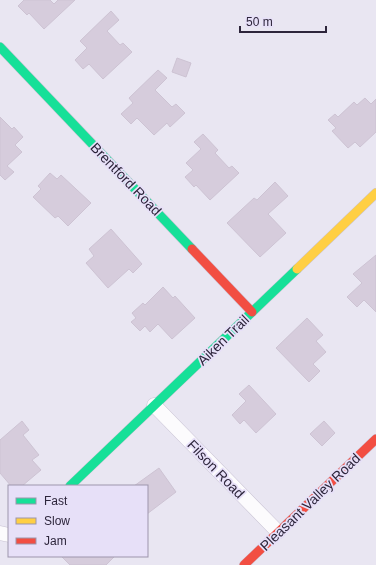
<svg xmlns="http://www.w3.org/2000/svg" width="376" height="565" font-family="Arial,sans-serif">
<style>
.building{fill:#d6ccdc;stroke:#cdc3d3}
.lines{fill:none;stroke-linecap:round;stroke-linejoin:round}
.street-casing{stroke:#c8c2d3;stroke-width:15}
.fast-casing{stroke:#c8c2d3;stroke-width:10}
.slow-casing{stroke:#c8c2d3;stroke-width:10}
.jam-casing{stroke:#c8c2d3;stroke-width:10}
.street{stroke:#fcfbfd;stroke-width:14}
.fast{stroke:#16e098;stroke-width:9}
.slow{stroke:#ffcf43;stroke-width:9}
.jam{stroke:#f24e42;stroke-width:9}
.labels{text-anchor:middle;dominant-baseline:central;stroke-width:3.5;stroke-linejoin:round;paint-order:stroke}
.street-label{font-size:14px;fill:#2d253b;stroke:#e7e0f8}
</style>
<rect width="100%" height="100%" fill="#e9e6f2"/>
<g class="building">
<path d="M24,0H50L54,4L58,0H75L44,29L29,13L27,15L18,6Z"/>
<path d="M111,11L119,20L107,31L120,45L123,43L132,52L103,79L89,64L83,69L75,60L87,48L80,41Z"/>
<path d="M177,58L191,63L186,77L172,72Z"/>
<path d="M158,70L167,78L155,90L172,107L176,104L185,113L170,127L167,123L154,135L137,118L131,124L121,114L133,103L129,98Z"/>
<path d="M365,98L371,104L376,99V132L360,147L355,142L348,148L332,131L336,128L328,120L335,114L338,117L354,102L357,105Z"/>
<path d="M0,117L12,129L14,127L23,137L15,145L22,152L7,166L14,172L5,180L0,175Z"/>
<path d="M203,134L218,150L215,153L229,168L232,166L239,173L210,200L196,185L194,187L185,177L193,170L186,163L201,149L194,142Z"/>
<path d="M50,173L57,179L61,175L91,203L68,226L58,216L55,218L33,197L41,189L38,186Z"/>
<path d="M275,182L288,196L268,214L286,233L260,257L227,223L254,198L257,200Z"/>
<path d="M111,229L142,264L133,273L129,269L108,288L86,263L94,256L89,249Z"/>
<path d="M376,255V312L364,300L357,307L347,297L362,283L353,274Z"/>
<path d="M163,287L173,298L175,296L195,318L172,339L158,324L150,332L145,326L140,331L131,322L136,318L132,313L143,303L145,305Z"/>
<path d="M307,318L323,335L316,341L326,352L313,364L320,371L309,382L276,348Z"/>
<path d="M249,385L276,414L256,433L244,420L240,424L232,415L246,401L239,394Z"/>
<path d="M22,421L29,430L23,435L39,455L32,460L41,470L22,486H11L0,473V440Z"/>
<path d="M324,421L335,433L322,446L310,434Z"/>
<path d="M159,468L176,492L147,514V486H134Z"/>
<path d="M61,556H115L106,565H70Z"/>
</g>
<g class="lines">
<g class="street-casing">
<g id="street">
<path d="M154,405L278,532"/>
<path d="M0,533L9,535"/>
</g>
</g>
<g class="fast-casing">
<g id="fast">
<path d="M0,47L192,249"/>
<path d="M70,486L297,269"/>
</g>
</g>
<g class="slow-casing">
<path id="slow" d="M297,269L376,193"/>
</g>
<g class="jam-casing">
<g id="jam">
<path d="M192,249L252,312"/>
<path d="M244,565L376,439"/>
</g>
</g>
<use href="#street" class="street"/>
<use href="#fast" class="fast"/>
<use href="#slow" class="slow"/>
<use href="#jam" class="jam"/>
</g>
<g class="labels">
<g class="street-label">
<text transform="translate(126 179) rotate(46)">Brentford Road</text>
<text transform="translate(223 340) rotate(-44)">Aiken Trail</text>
<text transform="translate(216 469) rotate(46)">Filson Road</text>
<text transform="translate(310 502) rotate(-44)">Pleasant Valley Road</text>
</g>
</g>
<rect x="8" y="485" width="140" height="72" fill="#e7e0f8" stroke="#9d95ac"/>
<rect x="16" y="498" width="20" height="6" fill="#16e098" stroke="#9d95ac"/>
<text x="44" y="505" font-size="12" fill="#2d253b">Fast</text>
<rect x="16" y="518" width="20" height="6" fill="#ffcf43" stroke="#9d95ac"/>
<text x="44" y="525" font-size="12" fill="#2d253b">Slow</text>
<rect x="16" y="538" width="20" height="6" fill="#f24e42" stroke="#9d95ac"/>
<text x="44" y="545" font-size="12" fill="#2d253b">Jam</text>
<path d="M240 26v6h86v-6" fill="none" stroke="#2d253b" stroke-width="2"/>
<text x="246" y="26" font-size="12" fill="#2d253b" stroke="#e7e0f8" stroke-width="3" paint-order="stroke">50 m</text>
</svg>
